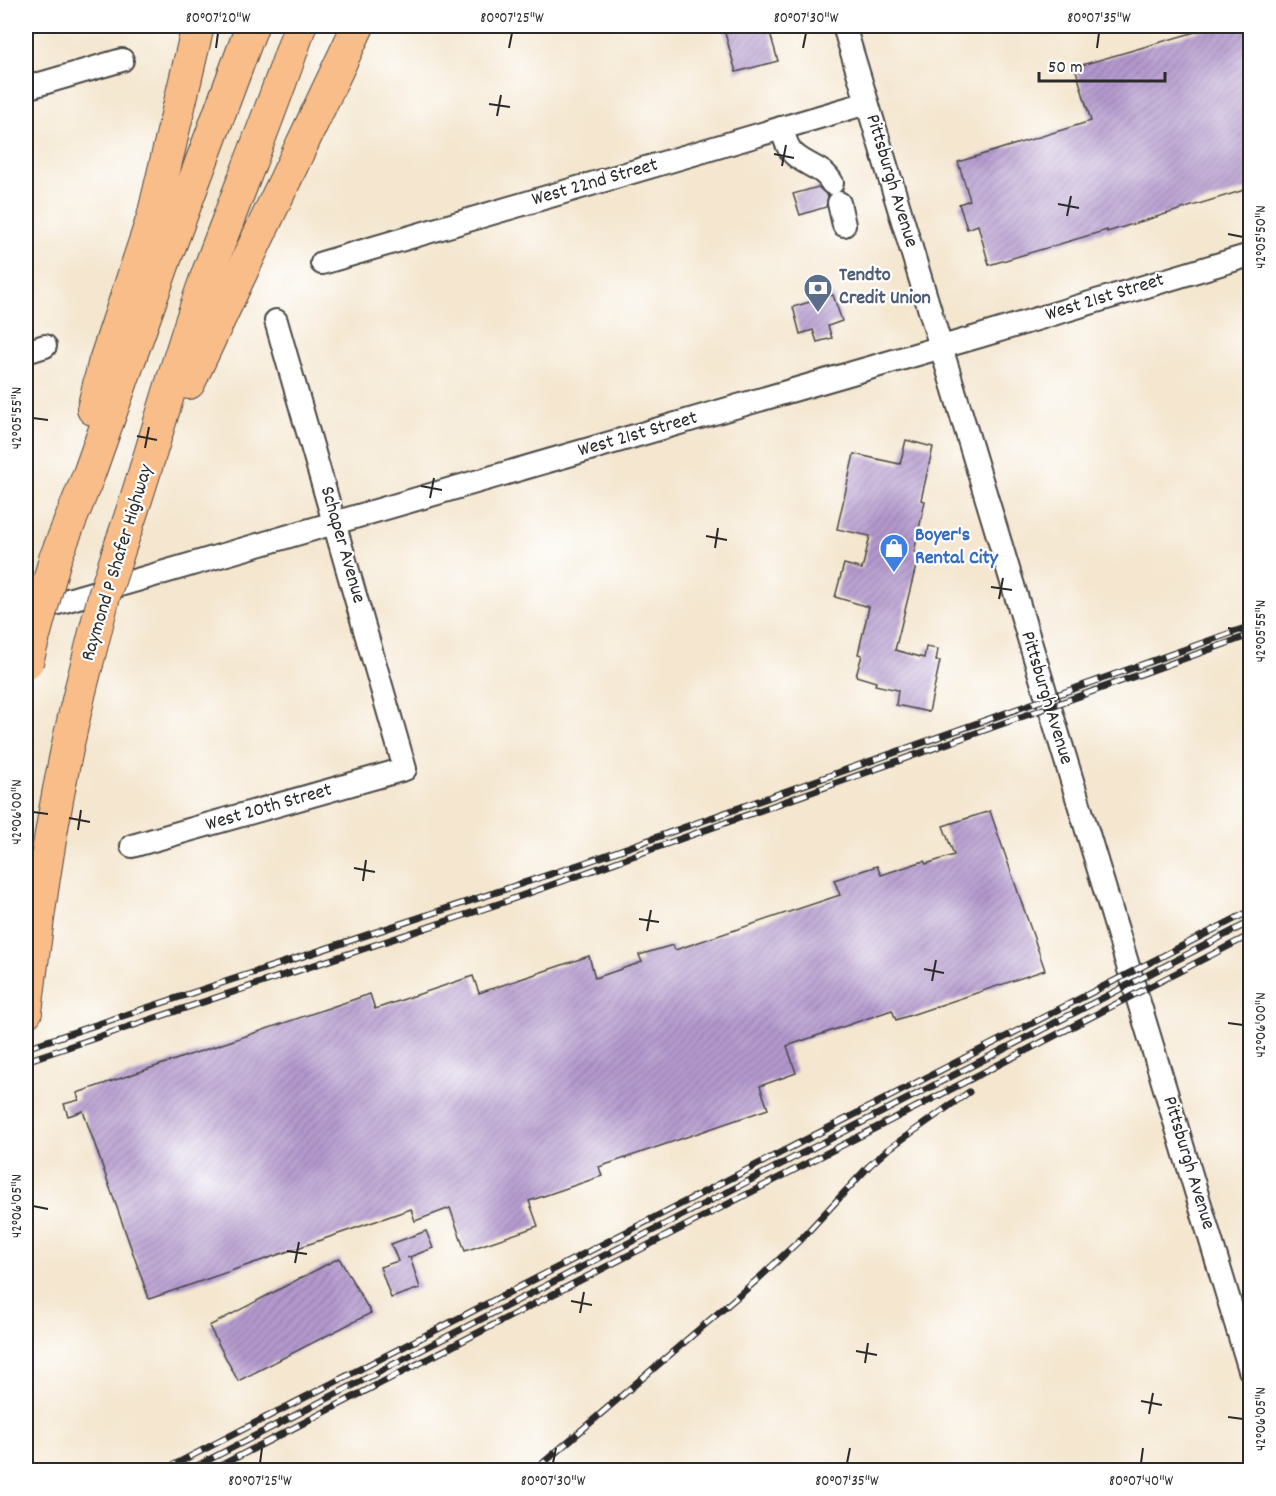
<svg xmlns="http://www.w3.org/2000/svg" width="1276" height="1496" font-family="Dekko,sans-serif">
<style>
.building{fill:url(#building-hatch)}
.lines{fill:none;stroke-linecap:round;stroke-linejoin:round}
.minor-casing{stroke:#494744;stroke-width:26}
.highway-casing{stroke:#494744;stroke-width:34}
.minor{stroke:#fff;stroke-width:22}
.highway{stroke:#f9bd89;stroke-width:32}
.rail-casing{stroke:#2b2b2b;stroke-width:7}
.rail{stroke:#fff;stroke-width:4.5;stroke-dasharray:14;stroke-linecap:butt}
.highway-bridge-casing{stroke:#494744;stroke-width:34;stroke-linecap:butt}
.highway-bridge{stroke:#f9bd89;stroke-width:32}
.ticks{fill:none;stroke:#2b2b2b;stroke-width:2}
.labels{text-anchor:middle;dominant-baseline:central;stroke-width:4.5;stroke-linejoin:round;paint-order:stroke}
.street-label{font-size:20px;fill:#2b2b2b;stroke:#fff}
.service-label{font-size:20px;font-weight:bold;fill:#4e5e75;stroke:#fff;text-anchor:start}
.shop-label{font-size:20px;font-weight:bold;fill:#366cbe;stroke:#fff;text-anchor:start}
.neatline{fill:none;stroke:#2b2b2b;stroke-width:2}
.ticks-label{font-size:15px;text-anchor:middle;fill:#2b2b2b}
</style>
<defs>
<pattern id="building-hatch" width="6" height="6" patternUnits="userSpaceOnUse" patternTransform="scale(1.5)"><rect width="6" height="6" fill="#b499ce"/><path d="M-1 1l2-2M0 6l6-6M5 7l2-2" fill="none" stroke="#937da7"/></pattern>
</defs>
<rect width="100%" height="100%" fill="#fff"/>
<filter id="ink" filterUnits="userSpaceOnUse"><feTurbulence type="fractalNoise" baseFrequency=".0167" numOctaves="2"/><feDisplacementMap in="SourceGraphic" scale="12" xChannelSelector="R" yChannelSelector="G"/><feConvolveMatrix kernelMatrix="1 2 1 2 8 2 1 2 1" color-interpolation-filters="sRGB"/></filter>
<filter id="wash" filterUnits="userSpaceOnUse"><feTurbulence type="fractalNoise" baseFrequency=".008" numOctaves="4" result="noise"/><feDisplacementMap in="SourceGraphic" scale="24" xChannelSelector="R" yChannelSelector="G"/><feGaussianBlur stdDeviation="1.35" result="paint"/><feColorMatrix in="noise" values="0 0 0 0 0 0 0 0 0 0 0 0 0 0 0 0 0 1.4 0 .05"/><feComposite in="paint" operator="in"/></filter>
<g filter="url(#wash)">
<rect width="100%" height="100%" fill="#f4e6cf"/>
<g id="blocks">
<g class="building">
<path d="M723,26H768L778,61L736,72Z"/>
<path d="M1216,26H1251V188L1107,232V230L989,265L978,225L967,229L959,204L970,200L958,162L1091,121L1075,67Z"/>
<path d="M818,187L828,196L826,207L800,215L793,194Z"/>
<path d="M833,295L842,321L828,326L832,338L817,342L813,330L800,334L793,307Z"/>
<path d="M906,440L933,447L921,500L925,501L914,552L919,554L895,650L924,658L926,647L938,649L936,661H940L929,712L896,705L898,690L875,685L876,682L856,676L862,655L858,654L869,607L835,597L844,564L862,569L870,536L837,529L854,454L900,464Z"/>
<path d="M990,811L1045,970L896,1020L892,1010L787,1046L796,1073L760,1086L768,1109L599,1167L602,1176L529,1201L538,1226L465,1251L450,1208L415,1221L411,1209L149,1299L83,1111L68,1116L64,1104L79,1100L77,1093L370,994L375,1009L473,976L479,993L589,956L595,978L642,962L639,955L673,945L675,950L840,895L834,880L877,866L881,875L924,861L926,864L954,855L943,826Z"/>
<path d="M426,1231L433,1248L407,1258L410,1257L420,1288L391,1298L380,1267L398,1261L391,1244Z"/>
<path d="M339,1258L371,1313L238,1381L209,1326Z"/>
</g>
</g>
</g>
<g filter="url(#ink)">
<use href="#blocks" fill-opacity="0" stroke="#494744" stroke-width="1.5"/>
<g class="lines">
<g class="minor-casing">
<g id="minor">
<path d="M844,26L1250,1370"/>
<path d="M26,88L122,60"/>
<path d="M781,128C784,135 786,145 791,151C802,165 823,166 832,183"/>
<path d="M839,203L844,225"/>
<path d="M322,263L867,103"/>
<path d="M26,352L45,346"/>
<path d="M30,611L980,336L1250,255"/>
<path d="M132,846L405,769L276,321"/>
</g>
</g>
<g class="highway-casing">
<g id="highway">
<path d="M189,383L358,26"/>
<path d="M93,409L104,364L153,217L198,26"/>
<path d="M122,541C152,456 174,367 205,281C236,196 272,112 300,26"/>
<path d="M55,559L89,474L168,251L252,26"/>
<path d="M26,1012C40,895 57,778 87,664"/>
</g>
</g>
<use href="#minor" class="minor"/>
<use href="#highway" class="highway"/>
<g class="rail-casing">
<g id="rail">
<path d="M26,1048L584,863L1242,629"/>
<path d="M26,1061L504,902L1250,635"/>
<path d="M164,1470L1250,911"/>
<path d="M189,1470L1250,922"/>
<path d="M212,1470L1250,935"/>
<path d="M535,1470L758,1279L802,1238L869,1166L887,1150L969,1092"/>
</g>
</g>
<use href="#rail" class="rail"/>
<g class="highway-bridge-casing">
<g id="highway-bridge">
<path d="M27,662L55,559"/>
<path d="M87,664L104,596L122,541"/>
</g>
</g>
<use href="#highway-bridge" class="highway-bridge"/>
</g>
</g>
<path class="ticks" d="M216,48L218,33M509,48L512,33M803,48L806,33M1097,48L1099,33M489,104L510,107M497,116L501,95M774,154L794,158M782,166L786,145M1058,204L1079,208M1067,216L1071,196M1228,234L1243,237M33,418L48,420M137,436L157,440M145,448L149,427M421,486L442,490M430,498L434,478M706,536L727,540M715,548L718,528M991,587L1012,590M999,599L1003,578M1228,628L1243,631M33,812L48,814M69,818L90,822M78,830L81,810M354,868L375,872M363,881L366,860M639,919L659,922M647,931L651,910M924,969L944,973M932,981L936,960M1228,1023L1243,1025M33,1206L48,1209M287,1251L307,1254M295,1263L299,1242M571,1301L592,1305M580,1313L584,1292M856,1351L877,1355M865,1363L868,1343M1141,1401L1162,1405M1149,1414L1153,1393M1228,1417L1243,1419M260,1463L262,1448M553,1463L556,1448M847,1463L850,1448M1141,1463L1143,1448"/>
<defs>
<g id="bank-pin" transform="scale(1.5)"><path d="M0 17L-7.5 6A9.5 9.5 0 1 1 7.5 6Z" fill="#5c6f8a" stroke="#fff"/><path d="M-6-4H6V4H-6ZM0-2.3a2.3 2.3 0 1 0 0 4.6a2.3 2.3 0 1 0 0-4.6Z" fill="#fff"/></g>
<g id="shop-pin" transform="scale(1.5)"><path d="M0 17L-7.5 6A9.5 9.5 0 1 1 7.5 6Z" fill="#3f7fe0" stroke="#fff"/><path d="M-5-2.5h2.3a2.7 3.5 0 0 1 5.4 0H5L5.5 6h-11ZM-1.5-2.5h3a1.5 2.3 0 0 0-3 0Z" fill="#fff"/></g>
</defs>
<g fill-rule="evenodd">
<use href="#bank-pin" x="818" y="288"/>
<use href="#shop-pin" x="894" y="548"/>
</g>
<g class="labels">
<g class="street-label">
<text transform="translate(891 181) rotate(73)">Pittsburgh Avenue</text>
<text transform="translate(595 183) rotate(-16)">West 22nd Street</text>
<text transform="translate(1105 298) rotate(-17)">West 21st Street</text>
<text transform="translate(638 435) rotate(-16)">West 21st Street</text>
<text transform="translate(342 545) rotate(74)">Schaper Avenue</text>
<text transform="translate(118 563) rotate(-73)">Raymond P Shafer Highway</text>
<text transform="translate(1046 698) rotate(73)">Pittsburgh Avenue</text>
<text transform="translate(269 808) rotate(-16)">West 20th Street</text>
<text transform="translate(1188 1163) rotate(73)">Pittsburgh Avenue</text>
</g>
<g class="service-label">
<text x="839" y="276">Tendto<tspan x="839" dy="23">Credit Union</tspan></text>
</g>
<g class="shop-label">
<text x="915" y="536">Boyer's<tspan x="915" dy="23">Rental City</tspan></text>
</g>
</g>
<rect width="1276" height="1496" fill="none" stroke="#fff" stroke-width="66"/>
<path d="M1039 72v9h126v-9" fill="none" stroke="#2b2b2b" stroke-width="3"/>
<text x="1048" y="72" font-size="18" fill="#2b2b2b" stroke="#ffffff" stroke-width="4.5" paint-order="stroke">50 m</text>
<rect x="33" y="33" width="1210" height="1430" class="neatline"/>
<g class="ticks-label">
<text x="218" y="22">80°07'20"W</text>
<text x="512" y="22">80°07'25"W</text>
<text x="806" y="22">80°07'30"W</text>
<text x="1099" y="22">80°07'35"W</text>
<text transform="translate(1260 237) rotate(-90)" y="5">42°05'50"N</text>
<text transform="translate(16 418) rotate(-90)" y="5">42°05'55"N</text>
<text transform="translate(1260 631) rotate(-90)" y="5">42°05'55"N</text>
<text transform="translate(16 812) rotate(-90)" y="5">42°06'00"N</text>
<text transform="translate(1260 1025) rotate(-90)" y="5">42°06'00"N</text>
<text transform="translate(16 1206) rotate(-90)" y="5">42°06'05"N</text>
<text transform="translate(1260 1419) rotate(-90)" y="5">42°06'05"N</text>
<text x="260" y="1485">80°07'25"W</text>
<text x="553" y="1485">80°07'30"W</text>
<text x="847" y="1485">80°07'35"W</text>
<text x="1141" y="1485">80°07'40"W</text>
</g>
</svg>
